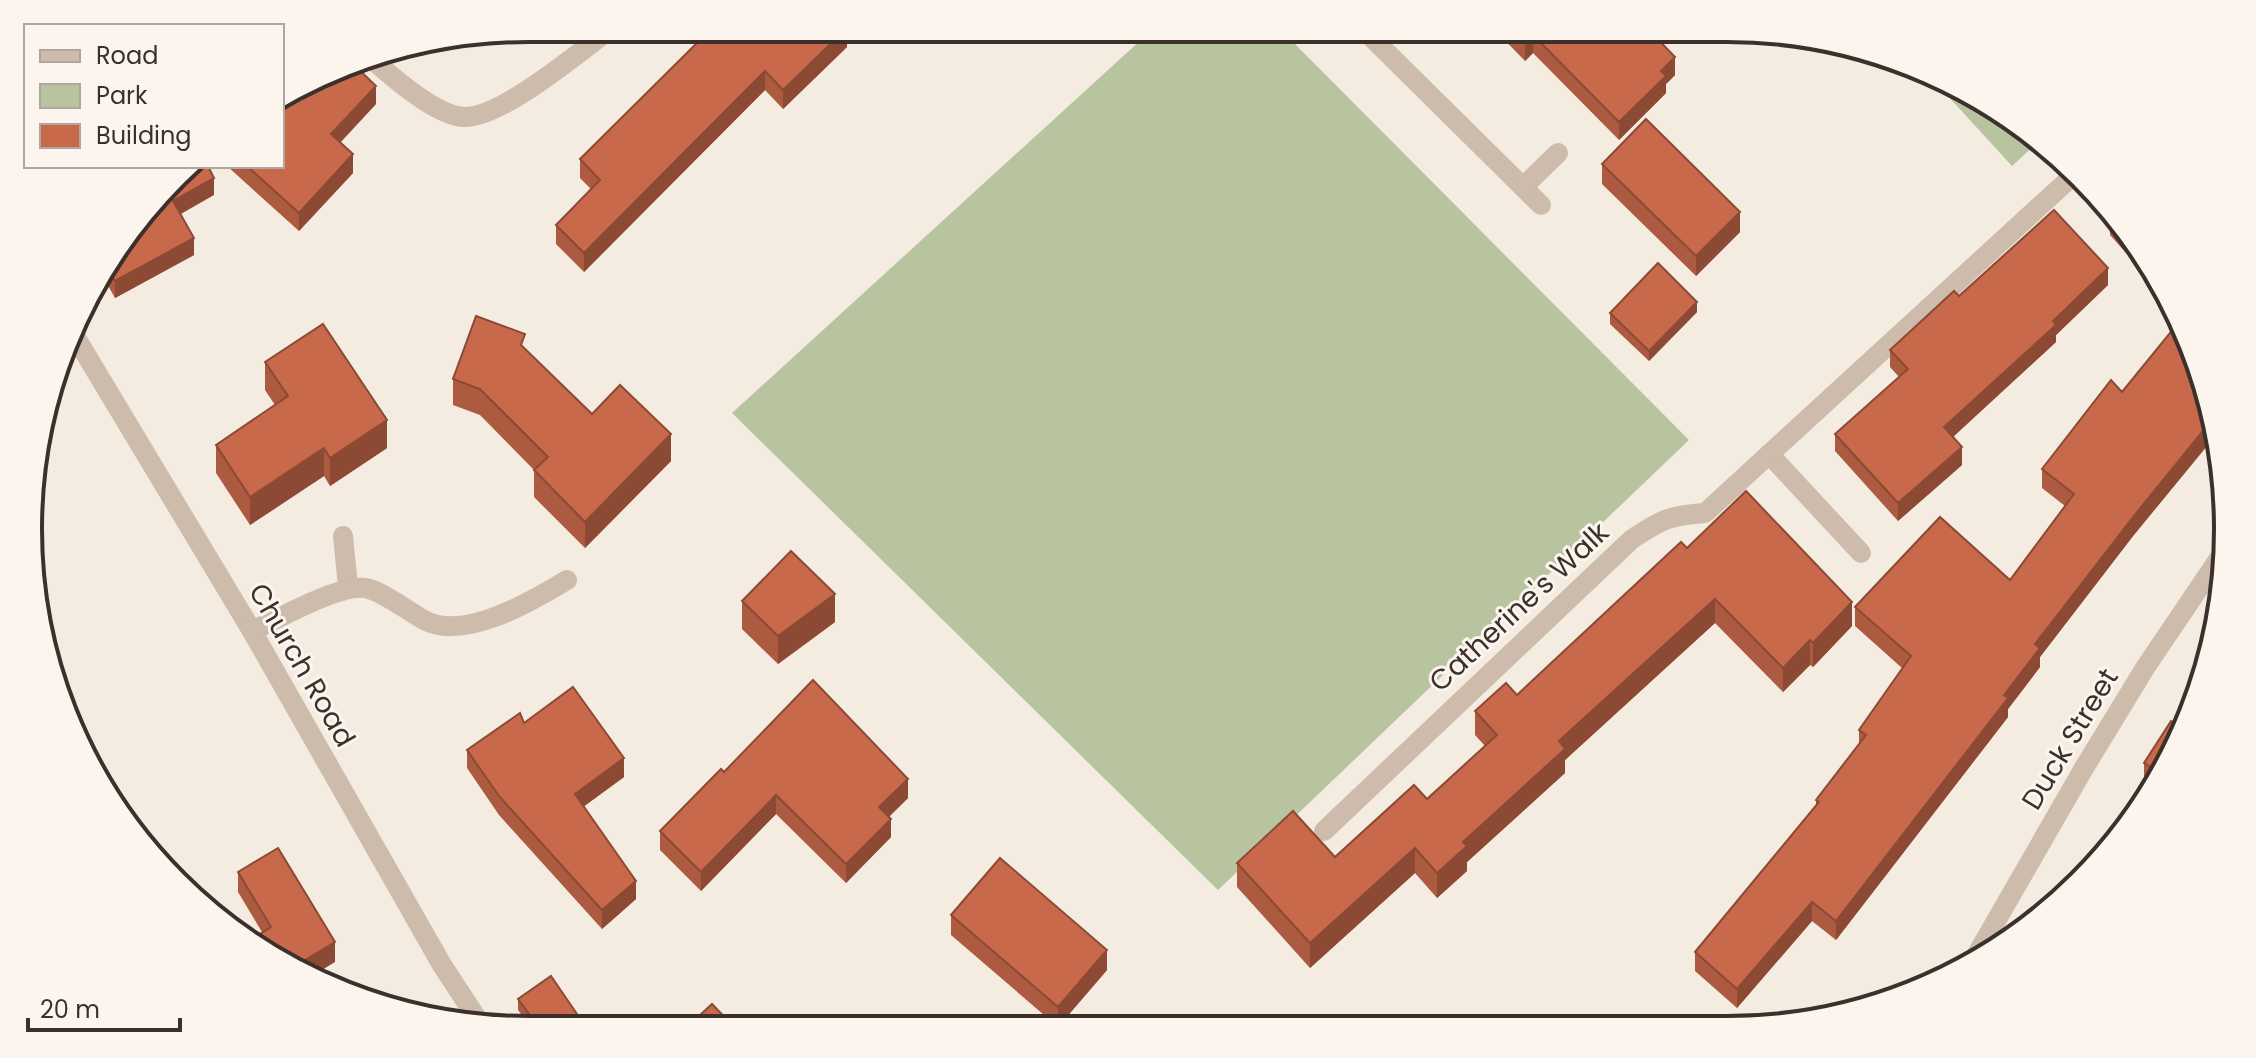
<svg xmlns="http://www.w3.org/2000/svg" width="2256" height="1058" font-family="Poppins,sans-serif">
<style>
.green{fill:#b8c4a0}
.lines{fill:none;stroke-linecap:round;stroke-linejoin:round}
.minor{stroke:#cdbbac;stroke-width:20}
.wall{fill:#ac5a40}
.shaded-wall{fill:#8c4a34}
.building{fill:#c8694b;stroke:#8c4a34;stroke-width:2}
.labels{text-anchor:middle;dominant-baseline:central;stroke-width:6;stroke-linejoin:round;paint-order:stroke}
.street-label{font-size:28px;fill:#3b302b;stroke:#fbf5ee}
.rim{fill:none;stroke:#3b302b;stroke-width:4}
</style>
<rect width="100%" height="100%" fill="#f4ebe1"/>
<g class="green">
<path d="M1154,28H1279L1689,440L1218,890L732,413Z"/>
<path d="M1923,69L2036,144L2012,166Z"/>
</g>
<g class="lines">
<g class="minor">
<path d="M1362,28L1541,205"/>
<path d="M367,55C389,74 436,117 465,117C503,117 580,51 612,28"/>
<path d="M1523,187L1558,153"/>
<path d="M76,338L252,631L442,965L478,1020"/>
<path d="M1769,454L1861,553"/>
<path d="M343,536L348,587"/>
<path d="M252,631C278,619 339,584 365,588C381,590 409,612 424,620C464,642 534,600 567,580"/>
<path d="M1324,831L1632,539C1661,520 1670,515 1705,513L2077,172"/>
<path d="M1973,961L2084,768L2145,668L2224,551"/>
</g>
</g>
<g class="wall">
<path d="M712,28L847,47L783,109L765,90L584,272L556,244V225L591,189L580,178V159Z"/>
<path d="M1119,28H1134L1126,36Z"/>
<path d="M1493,28H1647L1675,75L1666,84V93L1619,140L1533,53L1525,61Z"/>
<path d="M376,104L340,143L353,173L299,231L227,166H282Z"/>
<path d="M1602,164L1740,232L1696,276L1602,184Z"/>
<path d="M214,195L181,214L194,255L115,298L102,275L112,251Z"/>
<path d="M2110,217L2146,271L2144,273L2110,235Z"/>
<path d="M2108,285L2056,335V342L1953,437L1962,465L1898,521L1835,451V434L1899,377L1890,367V350L1959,296Z"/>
<path d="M1697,312L1649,361L1610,324V313Z"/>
<path d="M2190,338L2211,441L2133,536L2040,657V667L2008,709V717L1836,940L1812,921L1737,1008L1695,971V952L1816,805V800L1859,745V730L1902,668L1855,626V607L2010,580L2065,506L2042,488V469L2122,392Z"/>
<path d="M525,349L592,414L671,461L585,548L534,497V470L480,415L453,405V379Z"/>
<path d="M265,362L387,448L330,486L324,476L250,525L216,473V445L275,405L265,390Z"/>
<path d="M1687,548L1852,626L1813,667L1810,665L1783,692L1715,623L1565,760V773L1467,862V871L1437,898L1415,873L1310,968L1237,887V863L1335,857L1427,799L1485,746L1475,735V711L1517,695Z"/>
<path d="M742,601L835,622L778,664L742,629Z"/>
<path d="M524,723L624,777L584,806L636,899L602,929L499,815L467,768V750Z"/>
<path d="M2184,728L2149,786L2144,783V763Z"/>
<path d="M724,772L908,798L889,817L891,837L846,883L776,814L701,891L660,850V831Z"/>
<path d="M238,872L335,962L262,932L238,892Z"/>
<path d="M951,915L1107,970L1058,1027L951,935Z"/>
<path d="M518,999L579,1027L576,1030H533L518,1010Z"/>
</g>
<g class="shaded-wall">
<path d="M847,28V47L783,109V90Z"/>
<path d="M1126,28H1134L1126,36Z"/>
<path d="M1533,35V53L1525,61V43Z"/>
<path d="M1675,57V75L1666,84V93L1619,140V122L1661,71Z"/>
<path d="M765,71V90L584,272V253Z"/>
<path d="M376,86V104L331,152V134Z"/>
<path d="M353,154V173L299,231V213Z"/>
<path d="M214,178V195L173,218V201Z"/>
<path d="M1740,212V232L1696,276V256Z"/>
<path d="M194,238V255L115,298V281Z"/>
<path d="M2108,268V285L2056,335V342L1944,445V427Z"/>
<path d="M1697,302V312L1649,361V351Z"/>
<path d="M387,420V448L330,486V458Z"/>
<path d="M2207,426L2211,441L2133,536L2040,657V667L2008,709V717L1836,940V921L2004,695L2035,644L2133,517Z"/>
<path d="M671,434V461L585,548V522Z"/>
<path d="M1962,447V465L1898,521V503Z"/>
<path d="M324,448V476L250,525V497Z"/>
<path d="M835,594V622L778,664V636Z"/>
<path d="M1715,599V623L1565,760V773L1467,862V871L1437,898V873L1463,842L1559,741Z"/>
<path d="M1852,602V626L1813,667V643Z"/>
<path d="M1810,640V665L1783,692V668Z"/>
<path d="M624,758V777L575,813V794Z"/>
<path d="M908,779V798L879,826V807Z"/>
<path d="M776,795V814L701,891V872Z"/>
<path d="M891,819V837L846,883V864Z"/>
<path d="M1415,848V873L1310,968V943Z"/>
<path d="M636,881V899L602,929V910Z"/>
<path d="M1812,902V921L1737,1008V989Z"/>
<path d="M335,942V962L312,976L295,966Z"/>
<path d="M1107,950V970L1058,1027V1007Z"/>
<path d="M579,1017V1027L576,1030H561Z"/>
</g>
<g class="building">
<path d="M712,28H847L783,90L765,71L584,253L556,225L600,180L580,159Z"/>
<path d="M1510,28H1647L1675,57L1661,71L1666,76L1619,122L1533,35L1525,43Z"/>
<path d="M352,63L376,86L331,134L353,154L299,213L247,166H282V101Z"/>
<path d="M1646,119L1740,212L1696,256L1602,164Z"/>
<path d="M192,166H208L214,178L173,201L194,238L115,281L106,265L112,251Z"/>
<path d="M2054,210L2108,268L2053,321L2056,325L1944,427L1962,447L1898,503L1835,434L1908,369L1890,350L1954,291L1959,296Z"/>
<path d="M1658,263L1697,302L1649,351L1610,313Z"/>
<path d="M476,316L525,334L521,345L592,414L620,385L671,434L585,522L534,470L548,457L480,389L453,379Z"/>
<path d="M2179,322L2190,338L2207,426L2133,517L2035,644L2040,648L2004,695L2008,698L1836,921L1812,902L1737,989L1695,952L1819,802L1816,800L1866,735L1859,730L1911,656L1855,607L1940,517L2010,580L2074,494L2042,469L2111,380L2122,392Z"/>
<path d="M323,324L387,420L330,458L324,448L250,497L216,445L288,396L265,362Z"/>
<path d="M1746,491L1852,602L1813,643L1810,640L1783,668L1715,599L1559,741L1565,749L1463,842L1467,846L1437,873L1415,848L1310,943L1237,863L1293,811L1335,857L1414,785L1427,799L1497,735L1475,711L1506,683L1517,695L1681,542L1687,548Z"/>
<path d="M791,551L835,594L778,636L742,601Z"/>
<path d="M813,680L908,779L879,807L891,819L846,864L776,795L701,872L660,831L721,769L724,772Z"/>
<path d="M573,687L624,758L575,794L636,881L602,910L499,796L467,750L520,713L524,723Z"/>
<path d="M2190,717V721L2124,834L2106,853L2158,772L2144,763L2171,721L2184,728Z"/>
<path d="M278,848L335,942L295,966L252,939L271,927L238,872Z"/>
<path d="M1000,858L1107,950L1058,1007L951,915Z"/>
<path d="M551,976L579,1017L561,1030H541L518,999Z"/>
<path d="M712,1004L736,1029H685Z"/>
<path d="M1715,1021L1720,1026H1711Z"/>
</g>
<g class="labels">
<g class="street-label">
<text transform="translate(1519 607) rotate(-43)">Catherine's Walk</text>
<text transform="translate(302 665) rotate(60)">Church Road</text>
<text transform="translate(2070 739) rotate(-59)">Duck Street</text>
</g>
</g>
<path d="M0 0H2256V1058H0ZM529 42H1727A487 487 0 0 1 2214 529V529A487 487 0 0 1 1727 1016H529A487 487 0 0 1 42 529V529A487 487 0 0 1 529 42Z" fill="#fbf5ee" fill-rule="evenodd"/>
<path class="rim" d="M529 42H1727A487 487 0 0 1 2214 529V529A487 487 0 0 1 1727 1016H529A487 487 0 0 1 42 529V529A487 487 0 0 1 529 42Z"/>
<rect x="24" y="24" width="260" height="144" fill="#fbf5ee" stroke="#aea6a0" stroke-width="2"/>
<rect x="40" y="50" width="40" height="12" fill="#cdbbac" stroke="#aea6a0" stroke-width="2"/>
<text x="96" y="64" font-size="24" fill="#3b302b">Road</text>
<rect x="40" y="84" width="40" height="24" fill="#b8c4a0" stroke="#aea6a0" stroke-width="2"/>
<text x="96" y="104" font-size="24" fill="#3b302b">Park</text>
<rect x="40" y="124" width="40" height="24" fill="#c8694b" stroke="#aea6a0" stroke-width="2"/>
<text x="96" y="144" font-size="24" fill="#3b302b">Building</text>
<path d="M28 1018v12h152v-12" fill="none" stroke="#3b302b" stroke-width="4"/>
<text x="40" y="1018" font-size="24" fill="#3b302b" stroke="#fbf5ee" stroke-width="6" paint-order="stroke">20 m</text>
</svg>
